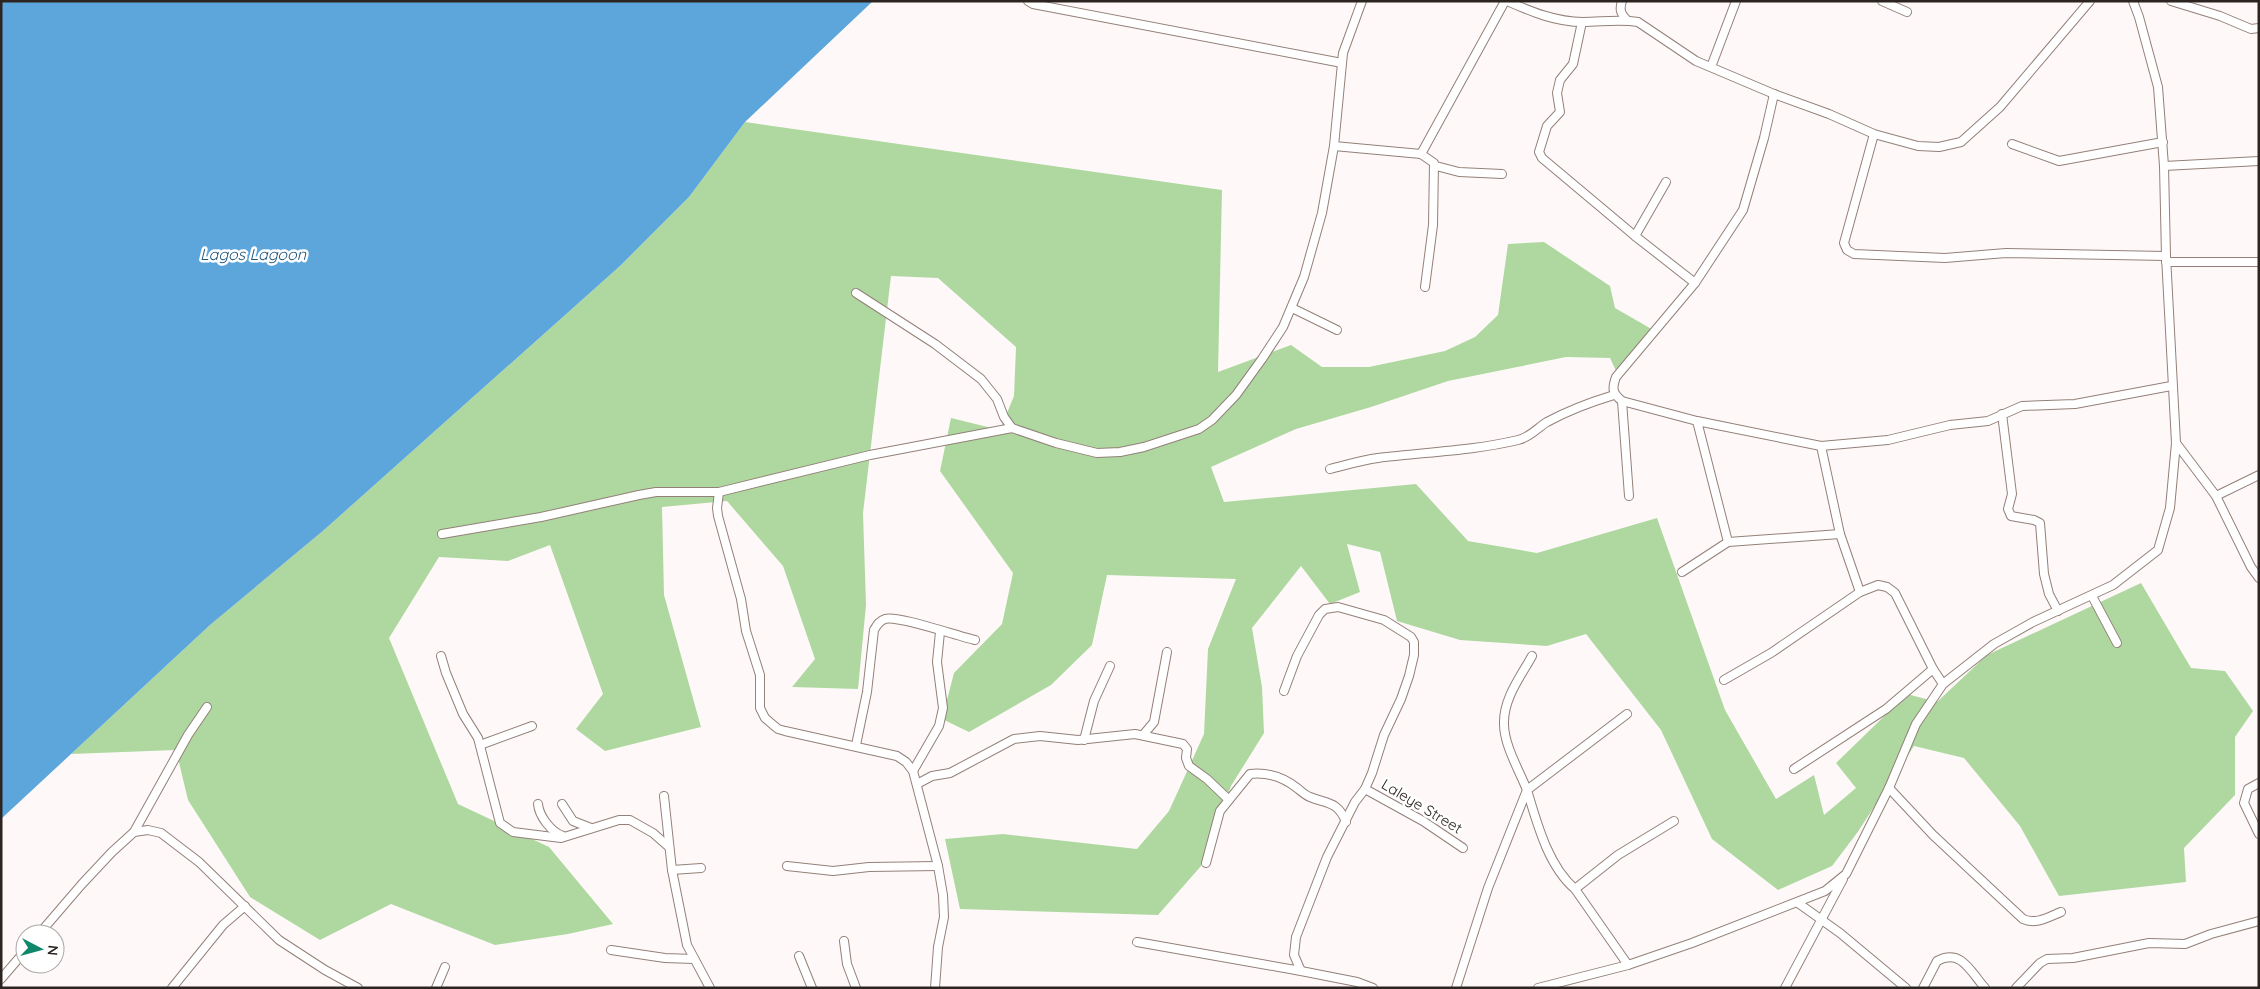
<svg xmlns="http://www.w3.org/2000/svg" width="2260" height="989" font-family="Quicksand,sans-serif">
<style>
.green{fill:#aed8a0}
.water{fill:#5ca6dc}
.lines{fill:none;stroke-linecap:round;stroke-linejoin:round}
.street-casing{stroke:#938079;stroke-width:10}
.street{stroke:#fff;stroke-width:8}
.labels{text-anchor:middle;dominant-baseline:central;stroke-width:5;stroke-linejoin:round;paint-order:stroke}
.street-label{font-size:15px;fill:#2b2420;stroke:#fff}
.water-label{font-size:16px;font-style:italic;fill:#1e5479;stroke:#fff}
</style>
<rect width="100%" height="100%" fill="#fef9f8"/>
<path class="green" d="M745,122L1222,190L1218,372L1291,345L1322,367H1369L1445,351L1475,337L1498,315L1508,244L1544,242L1610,286L1615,308L1655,331L1618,375L1610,358L1566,357L1448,381L1371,407L1296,429L1211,467L1224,502L1416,484L1468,541L1537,553L1657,518L1725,710L1776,799L1814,775L1824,815L1856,788L1836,763L1907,694L1937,702L1987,655L2141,583L2191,668L2225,671L2253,711L2235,737V795L2184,848L2186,882L2059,896L2020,826L1964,758L1914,746L1857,833L1832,866L1778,890L1712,839L1661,730L1586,634L1547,646L1460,640L1397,621L1380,552L1347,544L1360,592L1330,604L1301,566L1252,628L1262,687L1264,733L1231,786L1201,866L1158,915L960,909L945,839L1003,834L1137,849L1169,811L1204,734L1208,649L1236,579L1107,575L1092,645L1051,685L969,732L942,719L954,673L1002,624L1013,573L940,471L951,418L1000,430L1014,396L1016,347L938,278L891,276L863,513L866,605L858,689L792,687L815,659L783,566L727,501L662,507L664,595L701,727L605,751L576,729L603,694L550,545L508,561L439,557L389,638L458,804L549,847L613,924L568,934L495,945L391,904L320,940L250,897L188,800L176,750L71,754L210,625L324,530L620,266L689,197Z"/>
<path class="water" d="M1,1H873L745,122L689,197L620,266L324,530L210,625L1,819Z"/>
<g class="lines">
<g class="street-casing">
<g id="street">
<path d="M1028,1L1033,4L1342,63"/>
<path d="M1507,1C1532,12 1556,22 1583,22C1601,22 1619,19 1638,22L1696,61L1774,94L1829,114L1874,134L1918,146L1939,147L1961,142L2000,107L2090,1"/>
<path d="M1622,1C1619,10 1621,14 1627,20"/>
<path d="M1882,1L1907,12"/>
<path d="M2171,1L2220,16L2251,29L2259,28"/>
<path d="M1582,22L1573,64L1560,80L1557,93L1560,112L1547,126L1539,152L1542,158L1635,236L1695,283"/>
<path d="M1711,67L1736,1"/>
<path d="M1774,94L1764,138L1743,210L1695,283L1616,377C1612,388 1612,393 1622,401L1697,421L1821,446L1888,440L1950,425L1988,421L2022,406L2075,404L2171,386"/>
<path d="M1874,134L1844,243L1847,250L1854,254L1945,258L2006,253L2166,256"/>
<path d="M2012,144L2059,161L2163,142"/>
<path d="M1334,146L1421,154L1434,163L1433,225L1425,287"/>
<path d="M1421,154L1505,1"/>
<path d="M1436,166L1459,172L1502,174"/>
<path d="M2164,166L2259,161"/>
<path d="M1635,236L1666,182"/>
<path d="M2166,262H2259"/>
<path d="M856,293L935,344L981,379L997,399L1004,417L1012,428"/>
<path d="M1292,308L1337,330"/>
<path d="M1622,401L1629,496"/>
<path d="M2002,414L2012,494L2008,509L2011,516L2034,520L2040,523L2044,574L2049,594L2058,611"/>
<path d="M1697,421L1728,542L1840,534"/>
<path d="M2176,443L2216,496L2251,567L2259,578"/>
<path d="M1821,446L1840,534L1860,592"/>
<path d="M1330,469C1346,465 1362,460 1378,458C1425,452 1472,451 1518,440C1531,437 1537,428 1547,422C1569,410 1591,402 1614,395"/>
<path d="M719,492L717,508L718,516L741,599L746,631L760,675V708L765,718L778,729L785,731L897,756L906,762L913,771L938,866L943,895L944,917L938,947L935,988"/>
<path d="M2216,496L2259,475"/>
<path d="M442,534L541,517L639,495L656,492H719L870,455L1012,428L1056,443L1097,453L1120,452L1144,447L1199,429L1212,420L1236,395L1262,359L1283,327L1304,277L1322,213L1334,146L1343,53L1362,1"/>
<path d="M1682,572L1728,542"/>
<path d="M2092,596L2117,643"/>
<path d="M441,656L446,673L463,714L478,738L500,823L513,832L561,838L619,820H630L653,833L669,847"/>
<path d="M1724,680L1771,653L1860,592L1878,585L1887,587L1895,593L1933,669L1943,684"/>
<path d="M1284,691L1297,656L1319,615L1325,609L1338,607L1384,620L1411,637L1414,642V655L1409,676L1401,699L1384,735L1372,773L1365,789L1355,802L1327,857L1296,937L1294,955L1301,971"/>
<path d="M1627,714L1527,790C1537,823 1548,866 1575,889L1628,965"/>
<path d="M1143,735L1154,722L1167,652"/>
<path d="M1084,740L1094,701L1110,666"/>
<path d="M480,745L532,726"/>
<path d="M856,745L867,692L874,630C877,625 879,621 885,619C898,615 957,636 975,640"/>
<path d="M1794,769L1886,709L1933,669"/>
<path d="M913,771L939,726L943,708L937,662L940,632"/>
<path d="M2259,783L2248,789L2244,803L2259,834"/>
<path d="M917,784L932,776L950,773L1014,739L1040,736L1078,740L1135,734L1183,744L1187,749L1186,758L1189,766L1207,779L1228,799"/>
<path d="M1889,788L1933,835L2023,919C2036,925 2048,917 2061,912"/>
<path d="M1365,789L1423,821L1463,848"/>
<path d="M664,796L672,870L687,945L710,988"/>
<path d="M538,804C539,816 551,832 563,836"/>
<path d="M562,804L573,821L591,828"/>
<path d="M134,832L188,735L207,707"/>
<path d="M1206,863L1220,811L1250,774C1268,772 1283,777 1297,788C1301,791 1305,795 1310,797C1327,804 1338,801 1346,822"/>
<path d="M787,866L833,871L869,867L938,866"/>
<path d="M672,870L701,868"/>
<path d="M1575,889L1618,855L1674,821"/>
<path d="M1798,903L1840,933L1906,988"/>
<path d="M39,934L82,884L112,852L134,832L148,830L161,833L199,862L279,940L325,970L358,988"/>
<path d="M844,941L847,964L856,988"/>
<path d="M1137,942L1301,971L1357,982L1373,988"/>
<path d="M611,950L665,958L694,959"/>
<path d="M799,956L812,988"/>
<path d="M1,979L25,951"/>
<path d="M172,988L223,925L245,906"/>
<path d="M436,988L445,967"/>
<path d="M1456,988L1488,888L1527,790C1519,770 1504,745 1504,724C1503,699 1521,676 1532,656"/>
<path d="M1538,988L1628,965L1692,943L1825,891L1846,874L1889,788L1916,724L1943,684L1994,644L2033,622L2113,585L2158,550L2170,508L2176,443L2166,256L2164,166L2158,87L2139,17L2133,1"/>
<path d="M1785,988L1843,879"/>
<path d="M1923,988L1937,961C1961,948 1970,971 1985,988"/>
<path d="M2016,988L2040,963L2047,959L2073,958L2149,943L2185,944L2211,934L2259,921"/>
</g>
</g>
<use href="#street" class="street"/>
</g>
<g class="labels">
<g class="street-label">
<text transform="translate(1422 806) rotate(31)">Laleye Street</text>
</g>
<g class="water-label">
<text x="253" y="254">Lagos Lagoon</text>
</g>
</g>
<rect width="2260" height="989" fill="none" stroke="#2b2420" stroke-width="5"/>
<g transform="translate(40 949) rotate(96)"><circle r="24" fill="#ffffff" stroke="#aaa7a6"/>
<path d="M0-4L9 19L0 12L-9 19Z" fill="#0d8869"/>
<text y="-8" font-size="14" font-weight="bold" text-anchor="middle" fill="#2b2420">N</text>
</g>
</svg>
